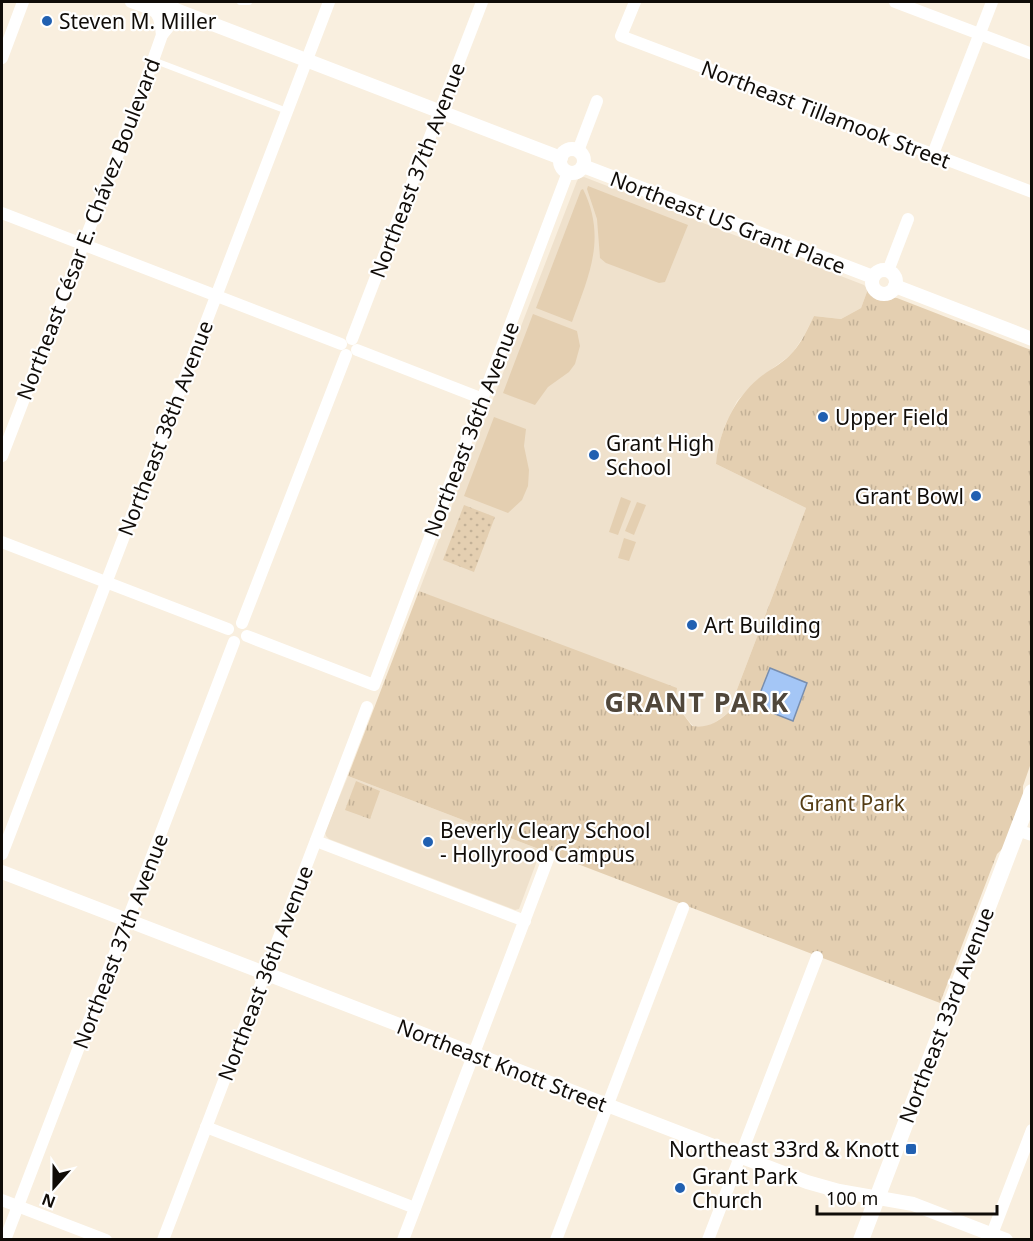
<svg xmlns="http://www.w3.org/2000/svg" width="1033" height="1241" font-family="'Noto Sans',sans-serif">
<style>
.built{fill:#efe1cc}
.grass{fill:#e4cfb1}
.park{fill:url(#park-tufts)}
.garden{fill:url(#garden-dots)}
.water{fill:#a4c6f6;stroke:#788eaf;stroke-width:1.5}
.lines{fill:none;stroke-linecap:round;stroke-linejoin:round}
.service{stroke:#fff;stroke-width:6}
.minor{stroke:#fff;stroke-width:12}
.tertiary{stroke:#fff;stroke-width:14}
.secondary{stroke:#fff;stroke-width:16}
.poi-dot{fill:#2160b1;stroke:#fff;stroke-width:2}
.labels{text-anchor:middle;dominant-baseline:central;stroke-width:4.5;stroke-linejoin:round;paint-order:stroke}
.poi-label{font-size:21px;fill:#100c08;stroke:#fff;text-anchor:start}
.street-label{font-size:21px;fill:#100c08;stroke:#fff}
.park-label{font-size:21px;fill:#543c14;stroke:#fff}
.district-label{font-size:27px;font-weight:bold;letter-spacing:1.5px;fill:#50473b;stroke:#fff}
</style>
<defs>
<pattern id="park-tufts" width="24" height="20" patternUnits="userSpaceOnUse" patternTransform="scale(1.5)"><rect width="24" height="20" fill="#e4cfb1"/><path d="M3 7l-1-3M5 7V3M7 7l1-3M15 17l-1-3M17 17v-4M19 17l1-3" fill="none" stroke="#c3b197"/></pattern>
<pattern id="garden-dots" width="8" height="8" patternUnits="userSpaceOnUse" patternTransform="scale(1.5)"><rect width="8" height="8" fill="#e4cfb1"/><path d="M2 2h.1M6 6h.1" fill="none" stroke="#c3b197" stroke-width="1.8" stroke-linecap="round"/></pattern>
</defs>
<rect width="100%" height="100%" fill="#f9efdf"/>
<g class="built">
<path d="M584,177L864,285L868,289L861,308L841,319L814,316L805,334L792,354L757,380L737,401L725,425L718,447L716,464L806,508L728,713L713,724L705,727L693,726L679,709L675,698L419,591L577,181L579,178Z"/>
<path d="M348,776L541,850L519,909L515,910L329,839L326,836L325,832Z"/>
</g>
<g class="grass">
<path d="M588,186L688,225L665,282L659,283L606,263L600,258L597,219L587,189Z"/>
<path d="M583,189C607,238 589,275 572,322L536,308L581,190Z"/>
<path d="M533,314L577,331L580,346L575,364L569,372L548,387L535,405L503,393Z"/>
<path d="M494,417L526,429L524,446L529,470L528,486L522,500L508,513L464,496Z"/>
<path d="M621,497L631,501L618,535L609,532Z"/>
<path d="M637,502L646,505L634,535L625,531Z"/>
<path d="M624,538L636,542L629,561L618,558Z"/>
</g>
<g class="park">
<path d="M868,289L875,296L897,298L1031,350V763L1023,786V796L1003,848L997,854L940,1003L348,776L419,591L677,688C674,706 683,713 692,726C708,728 716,723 728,713L806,508L716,464C719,431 734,399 759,378C770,369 784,363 793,352C802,342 808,328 814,316L841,319L861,308Z"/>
<path d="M356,781L380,791L370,819L345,810Z"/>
</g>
<path class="garden" d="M464,505L495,517L474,572L443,560Z"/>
<path class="water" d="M770,668L807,683L793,721L755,706Z"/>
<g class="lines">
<g class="service">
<path d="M240,2H249"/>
<path d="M153,60L287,111"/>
</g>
<g class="minor">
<path d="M131,2C155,11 159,7 162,35"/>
<path d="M635,2L621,36L1032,192"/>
<path d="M895,2L1032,54"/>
<path d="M2,58L23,2"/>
<path d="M578,151L597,101"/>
<path d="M933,154L992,2"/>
<path d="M2,213L341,344"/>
<path d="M888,271L908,219"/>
<path d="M352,339L482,2"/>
<path d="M357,350L483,399"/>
<path d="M2,456L140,97L162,35L171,24L176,9"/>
<path d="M2,542L228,629"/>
<path d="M242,623L346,355"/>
<path d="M247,636L374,685L568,172"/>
<path d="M1017,830L1032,835"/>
<path d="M316,841L525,921"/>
<path d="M2,854L329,2"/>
<path d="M206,1127L415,1208"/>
<path d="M2,1200L106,1240"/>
<path d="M992,1234L1032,1130"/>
<path d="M5,1240L234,642"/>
<path d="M163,1240L367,707"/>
<path d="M403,1240L549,856"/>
<path d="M556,1240L683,908"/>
<path d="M708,1240L817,957"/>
</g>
<g class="tertiary">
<path d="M155,2L561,158"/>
<circle cx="572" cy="161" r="12"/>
<path d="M583,166L873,277"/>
<circle cx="884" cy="282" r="12"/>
<path d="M895,286L1032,339"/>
<path d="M2,872L807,1182L839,1191L913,1204L1006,1240"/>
</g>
<path class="secondary" d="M861,1240L1032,792"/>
</g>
<g class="poi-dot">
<circle cx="47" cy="21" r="6"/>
<circle cx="823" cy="417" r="6"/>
<circle cx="594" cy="455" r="6"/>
<circle cx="976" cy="496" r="6"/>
<circle cx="692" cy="625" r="6"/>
<circle cx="428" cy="842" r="6"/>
<rect x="905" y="1143" width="12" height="12" rx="3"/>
<circle cx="680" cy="1188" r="6"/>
</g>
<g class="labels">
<g class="poi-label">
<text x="59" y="21">Steven M. Miller</text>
<text x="835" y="417">Upper Field</text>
<text x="606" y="443">Grant High<tspan x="606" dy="24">School</tspan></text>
<text x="964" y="496" text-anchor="end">Grant Bowl</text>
<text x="704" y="625">Art Building</text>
<text x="440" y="830">Beverly Cleary School<tspan x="440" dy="24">- Hollyrood Campus</tspan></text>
<text x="899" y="1149" text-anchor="end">Northeast 33rd &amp; Knott</text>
<text x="692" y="1176">Grant Park<tspan x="692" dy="24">Church</tspan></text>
</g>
<g class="street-label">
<text transform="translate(826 114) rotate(21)">Northeast Tillamook Street</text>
<text transform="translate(417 170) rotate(-69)">Northeast 37th Avenue</text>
<text transform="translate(728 222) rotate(21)">Northeast US Grant Place</text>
<text transform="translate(88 229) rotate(-69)">Northeast César E. Chávez Boulevard</text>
<text transform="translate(165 428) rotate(-69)">Northeast 38th Avenue</text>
<text transform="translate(471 429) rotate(-69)">Northeast 36th Avenue</text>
<text transform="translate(120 941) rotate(-69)">Northeast 37th Avenue</text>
<text transform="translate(265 973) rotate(-69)">Northeast 36th Avenue</text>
<text transform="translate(946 1015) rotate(-69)">Northeast 33rd Avenue</text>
<text transform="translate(502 1065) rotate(21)">Northeast Knott Street</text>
</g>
<g class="park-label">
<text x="852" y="803">Grant Park</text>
</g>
<g class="district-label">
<text x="697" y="701">GRANT PARK</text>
</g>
</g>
<rect width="1033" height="1241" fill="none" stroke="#100c08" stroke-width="6"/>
<g transform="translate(54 1187) rotate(201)" stroke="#ffffff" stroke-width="4.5" paint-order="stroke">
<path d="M0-4.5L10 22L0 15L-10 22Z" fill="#100c08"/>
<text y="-9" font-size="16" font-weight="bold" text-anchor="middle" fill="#100c08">N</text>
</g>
<path d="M817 1205v9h180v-9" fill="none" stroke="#100c08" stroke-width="3"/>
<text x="826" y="1205" font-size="18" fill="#100c08" stroke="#ffffff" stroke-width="4.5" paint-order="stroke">100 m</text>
</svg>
